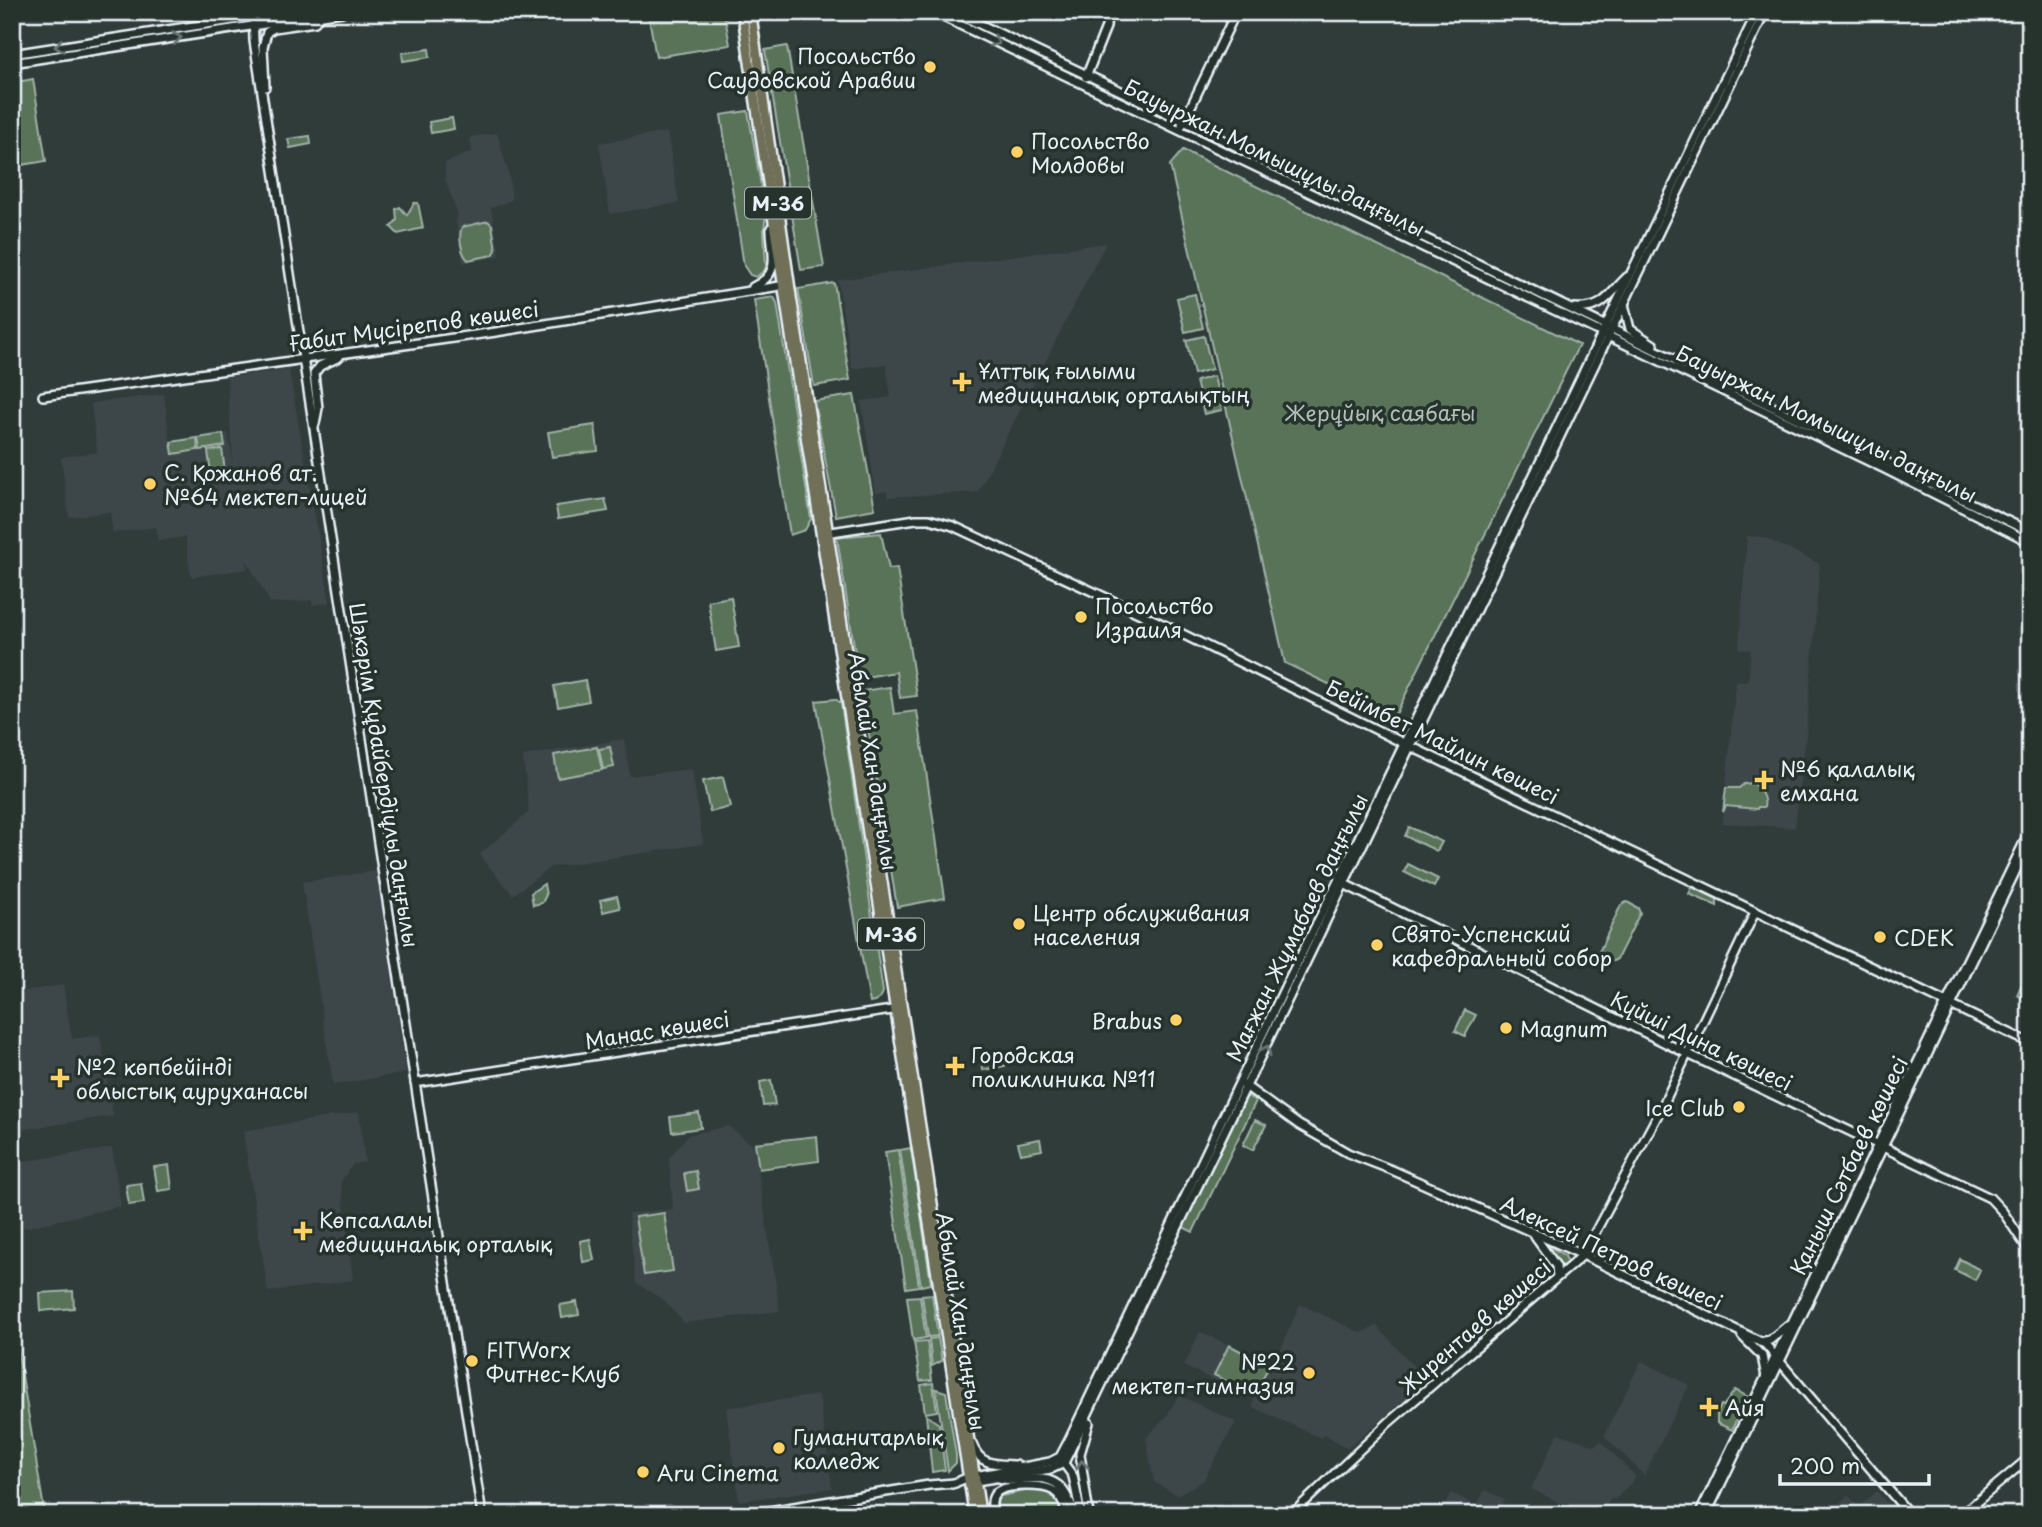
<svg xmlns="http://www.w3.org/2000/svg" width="2042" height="1527" font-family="'Playpen Sans',sans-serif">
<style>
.built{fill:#3c4649}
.green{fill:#597358;stroke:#a0b2a8;stroke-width:2}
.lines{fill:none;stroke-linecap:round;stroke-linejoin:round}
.secondary-casing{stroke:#e8f1f8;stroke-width:12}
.primary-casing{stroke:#e8f1f8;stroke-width:13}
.secondary{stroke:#26332d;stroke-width:7}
.primary{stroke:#706f59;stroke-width:8}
.oneway{stroke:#6a7674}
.poi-dot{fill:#ffd166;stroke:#26332d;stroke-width:2.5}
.labels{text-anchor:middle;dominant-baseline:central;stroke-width:7;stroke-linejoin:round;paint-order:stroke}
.shield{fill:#26332d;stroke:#aeb8bb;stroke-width:2}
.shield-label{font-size:19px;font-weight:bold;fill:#e8f1f8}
.poi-label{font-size:21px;fill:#e8f1f8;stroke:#26332d;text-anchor:start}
.street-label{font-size:21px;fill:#e8f1f8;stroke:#26332d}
.park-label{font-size:21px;fill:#afbfb8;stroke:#26332d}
</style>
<rect width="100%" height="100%" fill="#303c3a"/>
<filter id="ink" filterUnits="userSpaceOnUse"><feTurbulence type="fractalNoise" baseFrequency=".0143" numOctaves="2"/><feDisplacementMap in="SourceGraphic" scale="14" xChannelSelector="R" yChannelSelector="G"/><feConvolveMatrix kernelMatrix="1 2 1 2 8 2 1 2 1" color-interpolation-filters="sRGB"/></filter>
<g filter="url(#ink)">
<g class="built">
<path d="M667,132L679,203L610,214L599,143Z"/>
<path d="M497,133L509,175L512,200L491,208L500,256L463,263L456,221L458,215L445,179V163L472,152L470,137Z"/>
<path d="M1106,243L978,492L888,497L887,491L876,493L861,401L891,397L886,364L852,369L838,280Z"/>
<path d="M289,370L330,602L313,605L312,600L281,603L270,602L246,560L247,569L191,577L185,537L158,541L156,527L113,533L110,512L69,517L61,457L97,452L91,403L164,394L170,440L228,433L233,464L227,377Z"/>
<path d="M1747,536L1763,537L1820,564L1806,736L1795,828L1722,823L1736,682H1748L1751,650L1739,649Z"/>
<path d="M624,739L630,776L692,769L703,844L551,867L513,895L481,857V853L529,812L523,756Z"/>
<path d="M376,871L406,1073L333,1085L302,882Z"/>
<path d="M63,985L72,1039L100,1035L113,1116L12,1131V993Z"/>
<path d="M359,1112L365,1162L353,1164L341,1181L353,1280L268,1292L243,1131Z"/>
<path d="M728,1126L754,1146L780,1311L684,1323L665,1301L636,1283L628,1214L673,1209L669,1158L688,1135Z"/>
<path d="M112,1148L121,1206L24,1228L12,1185V1163Z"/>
<path d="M1300,1304L1361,1333L1377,1326L1427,1381L1347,1448L1324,1434L1321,1438L1252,1407L1254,1400L1184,1366L1200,1332L1274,1365Z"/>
<path d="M1641,1361L1689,1385L1644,1475L1604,1436Z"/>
<path d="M819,1395L832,1488L739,1501L726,1408Z"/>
<path d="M1179,1395L1236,1422L1203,1481L1177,1495L1154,1482L1146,1438L1166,1417Z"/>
<path d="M1558,1433L1595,1446L1601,1441L1636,1477L1615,1500L1612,1498L1597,1515H1585L1531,1489Z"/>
<path d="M1485,1490L1505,1499L1498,1515H1440L1451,1493L1476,1505Z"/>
<path d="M1877,1491L1898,1515H1826L1848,1495L1859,1507Z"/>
<path d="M916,1504L920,1515H846Z"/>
</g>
<g class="green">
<path d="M648,12H724L730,45L656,57Z"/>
<path d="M787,46L824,267L801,270L765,50Z"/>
<path d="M429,49L430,57L403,61L402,53Z"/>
<path d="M33,79L46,161L16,166L12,142V83Z"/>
<path d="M748,111L766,214L764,230L766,267L764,271L756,277L750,275L744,266L721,115Z"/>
<path d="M452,118L454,129L431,133L429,122Z"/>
<path d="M310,136L311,144L290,148L288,139Z"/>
<path d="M1183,150L1579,345L1395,716L1285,663L1170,165Z"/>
<path d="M414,203H418L423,228L398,234L391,227L397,220L396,209L400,207L407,215Z"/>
<path d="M488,221L492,225L496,250L493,255L468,260C461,253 458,236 462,227Z"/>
<path d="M834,283L850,380L814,386L798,289Z"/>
<path d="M1195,294L1203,328L1185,332L1177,298Z"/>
<path d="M774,297L777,303L811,519L805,530L790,535L754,300Z"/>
<path d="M1204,336L1212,369L1194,374L1186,340Z"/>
<path d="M1214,376L1222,410L1204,414L1196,381Z"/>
<path d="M854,395L875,509L836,516L814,401Z"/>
<path d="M595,425L598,451L552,457L548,432Z"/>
<path d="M223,434L225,446L200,450L198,438Z"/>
<path d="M197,438L198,450L173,454L171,442Z"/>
<path d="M222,449L226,479L212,481L208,451Z"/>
<path d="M605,499L608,511L558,519L556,506Z"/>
<path d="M881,533L889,569L897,568L917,696L900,698L896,672L859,678L837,537Z"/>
<path d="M731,597L739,647L716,651L708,601Z"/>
<path d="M585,680L589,701L558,707L554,686Z"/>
<path d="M890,687L894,714L917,711L945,898L897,907L862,691Z"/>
<path d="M835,699L841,703L883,992C881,999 877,1002 870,1003L816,701Z"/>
<path d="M597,747L602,770L558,778L554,755Z"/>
<path d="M610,747L614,767L603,769L599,749Z"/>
<path d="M723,777L730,807L710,812L703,781Z"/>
<path d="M1753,783C1760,788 1766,799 1764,807H1758L1757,809L1726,806L1723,812L1726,788H1739L1744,784Z"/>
<path d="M1409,827L1442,842L1437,851L1405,836Z"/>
<path d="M1408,864L1438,879L1434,887L1404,872Z"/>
<path d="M544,884L546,895L542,903L533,905L531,893Z"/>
<path d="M1692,887L1717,899V906L1689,894Z"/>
<path d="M617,896L620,908L603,912L600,900Z"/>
<path d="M1627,902L1638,908L1640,913L1617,959L1611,962L1599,952L1621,905Z"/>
<path d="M2030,965V1001L2017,995Z"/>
<path d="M1465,1010L1476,1015L1465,1036L1455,1031Z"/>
<path d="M1003,1054L1005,1066L983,1070L980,1058Z"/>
<path d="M771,1080L775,1105L763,1106L760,1082Z"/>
<path d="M1247,1096L1256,1101L1193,1232L1183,1227Z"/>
<path d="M699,1113L701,1128L672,1132L670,1117Z"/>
<path d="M1255,1120L1266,1125L1253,1150L1243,1145Z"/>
<path d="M817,1136L819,1161L759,1169L755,1143Z"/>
<path d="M1040,1139L1042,1150L1021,1154L1018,1143Z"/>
<path d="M911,1148L931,1284L921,1286L900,1150Z"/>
<path d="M898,1150L919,1286L906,1288L885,1152Z"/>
<path d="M169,1165L172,1189L158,1191L154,1167Z"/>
<path d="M696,1171L699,1189L687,1191L684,1173Z"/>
<path d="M141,1183L144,1203L129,1205L126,1185Z"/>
<path d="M664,1213L673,1271L644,1275L635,1217Z"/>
<path d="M590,1239L594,1260L583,1262L580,1241Z"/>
<path d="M1542,1242L1565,1256L1568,1263L1561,1268Z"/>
<path d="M1960,1259L1980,1270L1975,1280L1955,1270Z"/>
<path d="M73,1291L74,1308L41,1311L40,1293Z"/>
<path d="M932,1294L938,1336L928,1337L922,1295Z"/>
<path d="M920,1296L926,1338L913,1340L907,1297Z"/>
<path d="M577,1302L579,1315L562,1318L560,1305Z"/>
<path d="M12,1315L45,1515H12Z"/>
<path d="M938,1338L942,1361L932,1366L929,1339Z"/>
<path d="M927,1341L932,1380L920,1381L914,1342Z"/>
<path d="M1229,1345L1269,1366L1254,1395L1214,1375Z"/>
<path d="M933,1383L937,1411L925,1413L921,1385Z"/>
<path d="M936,1389L946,1392L956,1455V1463L948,1471Z"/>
<path d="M1735,1390L1748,1397L1740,1412L1724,1405Z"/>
<path d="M1721,1405L1739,1413L1732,1430L1717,1423V1414Z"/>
<path d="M926,1415L939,1424L945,1470L932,1472Z"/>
<path d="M1040,1488C1054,1494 1059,1501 1065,1515H997L996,1501L1001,1496Z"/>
</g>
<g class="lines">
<g class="secondary-casing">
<g id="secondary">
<path d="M253,12L254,41L482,1515"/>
<path d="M933,12L1883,468L2030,542"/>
<path d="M954,12L1184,121L2030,532"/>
<path d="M2029,12H2030"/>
<path d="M12,54L284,12"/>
<path d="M12,63L342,12"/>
<path d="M1086,77L1106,27L1107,12"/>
<path d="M265,87L263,47L267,32L274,28L315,22L319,16"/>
<path d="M1182,125L1236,12"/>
<path d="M753,287C783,273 771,254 771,228"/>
<path d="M1624,304L1630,329L1654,345"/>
<path d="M1575,308C1604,310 1608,295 1627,277"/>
<path d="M43,396L496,332L786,285"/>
<path d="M315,424L318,408L314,374L320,366L339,357"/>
<path d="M825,533L916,519H929L953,526L1158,622L1393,738L2030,1043"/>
<path d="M1342,883L1688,1054L1990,1198L2003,1212L2030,1252"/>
<path d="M415,1083L885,1011L893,1010L898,1006"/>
<path d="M1244,1085L1299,1125L1348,1153L1392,1170L1583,1255L1765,1344L1910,1515"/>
<path d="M1533,1234L1556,1266L1557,1277"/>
<path d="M1742,1336L1762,1356L1766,1377"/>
<path d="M1760,1342L1770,1340L1788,1325"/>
<path d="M972,1444C980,1466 995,1464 1016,1465"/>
<path d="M1062,1461L1073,1476L1081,1515"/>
<path d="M1064,1463L1765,12"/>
<path d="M998,1478C1008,1481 1016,1480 1026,1479C1059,1475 1064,1489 1076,1515"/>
<path d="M970,1482L1051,1469L1064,1463"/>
<path d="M952,1484L969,1477L1050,1462L1060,1457L1069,1440L1285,987L1338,881L1757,12"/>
<path d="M744,1515L929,1485L955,1483"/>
<path d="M993,1515C992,1508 990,1499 996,1493C1004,1484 1044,1484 1054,1491C1062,1496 1064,1506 1067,1515"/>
<path d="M1089,1515L1080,1454L1089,1423"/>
<path d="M1291,1515L1388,1423L1583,1255L1663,1105L1755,912"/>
<path d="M1699,1515L2030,830"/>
<path d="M1706,1515L2030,841"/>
<path d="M1961,1515L2030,1457"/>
</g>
</g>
<g class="primary-casing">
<g id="primary">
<path d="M742,12L806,439L974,1515"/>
<path d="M751,12L792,300L981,1515"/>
</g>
</g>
<use href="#secondary" class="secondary"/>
<use href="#primary" class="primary"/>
</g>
<defs><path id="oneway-chevron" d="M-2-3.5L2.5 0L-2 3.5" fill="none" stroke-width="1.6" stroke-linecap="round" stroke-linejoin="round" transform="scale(1.75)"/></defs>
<g class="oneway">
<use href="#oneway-chevron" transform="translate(177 38) rotate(-8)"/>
<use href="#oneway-chevron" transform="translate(995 42) rotate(26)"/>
<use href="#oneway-chevron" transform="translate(59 46) rotate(171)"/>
<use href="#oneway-chevron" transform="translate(1266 1050) rotate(-65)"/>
<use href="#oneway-chevron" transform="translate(1082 1465) rotate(-97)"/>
</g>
</g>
<g class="poi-dot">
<circle cx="930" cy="67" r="7"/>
<circle cx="1017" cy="152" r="7"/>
<path d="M958.5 371.5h7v7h7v7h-7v7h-7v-7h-7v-7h7z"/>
<circle cx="150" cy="484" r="7"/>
<circle cx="1081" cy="617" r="7"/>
<path d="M1760.5 769.5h7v7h7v7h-7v7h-7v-7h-7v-7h7z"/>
<circle cx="1019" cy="924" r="7"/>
<circle cx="1880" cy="937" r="7"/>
<circle cx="1377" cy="945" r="7"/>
<circle cx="1176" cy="1020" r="7"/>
<circle cx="1506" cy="1028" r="7"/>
<path d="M951.5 1055.5h7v7h7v7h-7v7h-7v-7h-7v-7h7z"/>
<path d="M56.5 1067.5h7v7h7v7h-7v7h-7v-7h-7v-7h7z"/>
<circle cx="1739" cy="1107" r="7"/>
<path d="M299.5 1220.5h7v7h7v7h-7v7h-7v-7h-7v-7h7z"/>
<circle cx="472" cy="1361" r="7"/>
<circle cx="1309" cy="1373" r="7"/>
<path d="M1705.5 1396.5h7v7h7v7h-7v7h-7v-7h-7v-7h7z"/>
<circle cx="779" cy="1448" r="7"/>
<circle cx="643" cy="1472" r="7"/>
</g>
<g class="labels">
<g class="shield">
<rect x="745" y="187.5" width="66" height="31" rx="5"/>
<rect x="858" y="918.5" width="66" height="31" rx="5"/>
</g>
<g class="shield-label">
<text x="778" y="203">M-36</text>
<text x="891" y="934">M-36</text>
</g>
<g class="poi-label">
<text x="916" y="55" text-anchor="end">Посольство<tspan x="916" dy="24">Саудовской Аравии</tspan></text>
<text x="1031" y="140">Посольство<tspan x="1031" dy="24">Молдовы</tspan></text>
<text x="978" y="370">Ұлттық ғылыми<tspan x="978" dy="24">медициналық орталықтың</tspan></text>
<text x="164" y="472">С. Қожанов ат.<tspan x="164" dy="24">№64 мектеп-лицей</tspan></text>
<text x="1095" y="605">Посольство<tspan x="1095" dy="24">Израиля</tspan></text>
<text x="1780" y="768">№6 қалалық<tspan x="1780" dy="24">емхана</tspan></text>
<text x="1033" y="912">Центр обслуживания<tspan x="1033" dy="24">населения</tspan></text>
<text x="1391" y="933">Свято-Успенский<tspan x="1391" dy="24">кафедральный собор</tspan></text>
<text x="1894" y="937">CDEK</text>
<text x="1162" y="1020" text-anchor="end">Brabus</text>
<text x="1520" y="1028">Magnum</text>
<text x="971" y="1054">Городская<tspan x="971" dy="24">поликлиника №11</tspan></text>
<text x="76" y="1066">№2 көпбейінді<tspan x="76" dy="24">облыстық ауруханасы</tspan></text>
<text x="1725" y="1107" text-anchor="end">Ice Club</text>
<text x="319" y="1219">Көпсалалы<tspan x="319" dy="24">медициналық орталық</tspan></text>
<text x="486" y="1349">FITWorx<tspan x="486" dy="24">Фитнес-Клуб</tspan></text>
<text x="1295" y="1361" text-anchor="end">№22<tspan x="1295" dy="24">мектеп-гимназия</tspan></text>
<text x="1725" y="1407">Айя</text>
<text x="793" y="1436">Гуманитарлық<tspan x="793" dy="24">колледж</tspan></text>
<text x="657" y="1472">Aru Cinema</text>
</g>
<g class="street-label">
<text transform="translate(1275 157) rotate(26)">Бауыржан Момышұлы даңғылы</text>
<text transform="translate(414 325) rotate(-8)">Ғабит Мүсірепов көшесі</text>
<text transform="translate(1827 423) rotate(26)">Бауыржан Момышұлы даңғылы</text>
<text transform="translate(1443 741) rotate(26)">Бейімбет Майлин көшесі</text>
<text transform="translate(874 761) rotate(81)">Абылай Хан даңғылы</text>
<text transform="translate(385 775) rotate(81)">Шәкәрім Құдайбердіұлы даңғылы</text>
<text transform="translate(1296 927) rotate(-64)">Мағжан Жұмабаев даңғылы</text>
<text transform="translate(657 1029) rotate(-9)">Манас көшесі</text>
<text transform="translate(1702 1040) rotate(26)">Күйші Дина көшесі</text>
<text transform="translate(1848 1165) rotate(-64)">Қаныш Сәтбаев көшесі</text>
<text transform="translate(1612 1252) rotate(25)">Алексей Петров көшесі</text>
<text transform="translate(962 1321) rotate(81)">Абылай Хан даңғылы</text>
<text transform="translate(1474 1326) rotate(-41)">Жирентаев көшесі</text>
</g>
<g class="park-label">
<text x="1380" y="412">Жерұйық саябағы</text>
</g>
</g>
<rect width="2042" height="1527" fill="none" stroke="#26332d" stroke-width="42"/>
<rect x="21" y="21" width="2000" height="1485" fill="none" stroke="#e8f1f8" stroke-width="2.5" filter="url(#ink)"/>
<path d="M1780 1474v10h149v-10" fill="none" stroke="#e8f1f8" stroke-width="3.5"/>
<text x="1790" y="1474" font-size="21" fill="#e8f1f8" stroke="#26332d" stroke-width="5" paint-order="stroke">200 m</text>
</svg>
